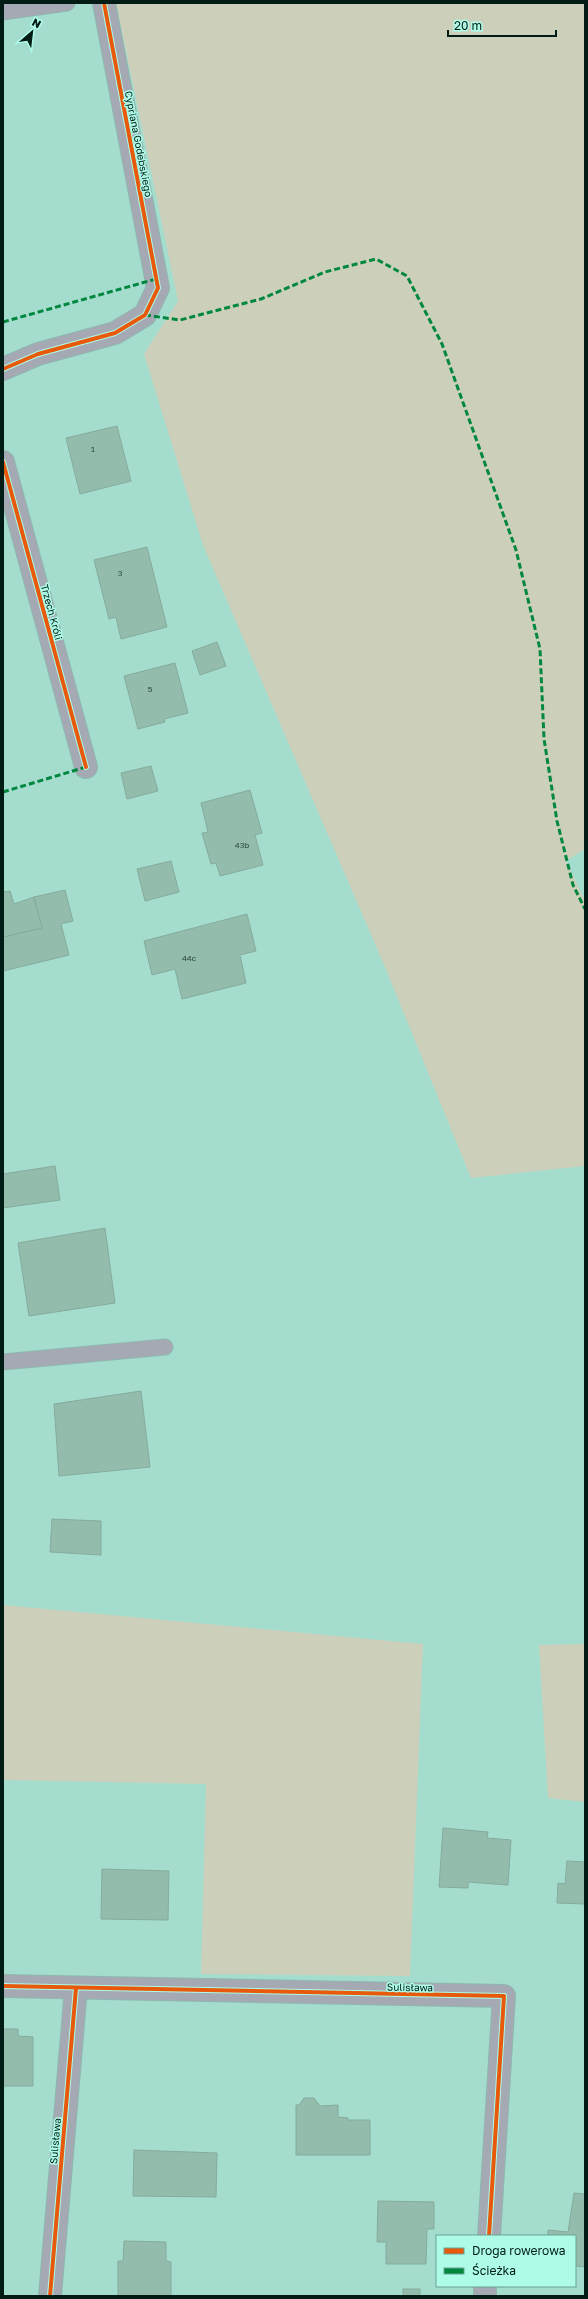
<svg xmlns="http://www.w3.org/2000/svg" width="588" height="2299" font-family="'Golos Text',sans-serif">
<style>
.green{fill:#ccd0ba}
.building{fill:#94bcac;stroke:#84ac9d}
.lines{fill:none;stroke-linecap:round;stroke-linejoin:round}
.lane-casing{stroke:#8fb8ae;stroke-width:17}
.street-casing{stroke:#8fb8ae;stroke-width:24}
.lane{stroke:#a4a9b4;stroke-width:15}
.street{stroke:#a4a9b4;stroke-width:22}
.quiet{stroke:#00873e;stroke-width:3;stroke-dasharray:6 3;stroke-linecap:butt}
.cycleway-casing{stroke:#aefce8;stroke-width:6}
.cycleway{stroke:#e8590c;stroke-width:4}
.labels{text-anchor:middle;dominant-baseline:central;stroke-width:3;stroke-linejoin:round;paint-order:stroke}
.number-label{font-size:8px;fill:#25443b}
.street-label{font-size:10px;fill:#001c15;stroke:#aefce8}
</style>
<rect width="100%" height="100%" fill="#a4dcce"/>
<g class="green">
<path d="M116,3H585V849L566,861L585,901V1166L471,1178L385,967L203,545L144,354L178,301Z"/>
<path d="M3,1605L423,1644L410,1976L201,1974L206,1784L3,1780Z"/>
<path d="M585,1644V1802L548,1798L539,1645Z"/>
</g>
<g class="building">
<path d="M117,426L131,481L80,494L66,438Z"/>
<path d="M147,547L167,627L121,639L116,617L109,619L94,560Z"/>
<path d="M217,642L226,666L200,675L192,651Z"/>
<path d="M175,663L188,713L164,719L165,722L138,729L124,676Z"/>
<path d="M151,766L158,791L127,799L121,773Z"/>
<path d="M250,790L262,833L255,835L263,865L220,876L216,863L211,864L202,833L208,832L201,803Z"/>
<path d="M171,861L179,892L145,901L137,869Z"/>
<path d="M65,890L73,921L61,924L69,955L3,971V937L42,928L34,897Z"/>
<path d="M10,891L14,904L34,897L42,928L3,937V892Z"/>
<path d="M247,914L256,951L240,955L246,983L182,999L175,969L152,975L144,941Z"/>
<path d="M55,1166L60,1200L3,1208V1174Z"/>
<path d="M105,1228L115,1303L29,1316L18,1243Z"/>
<path d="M141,1391L150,1467L59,1476L54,1404Z"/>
<path d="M52,1519L101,1521V1555L50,1552Z"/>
<path d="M443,1828L488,1832L487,1838L511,1840L508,1885L468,1882V1888L439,1887Z"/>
<path d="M567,1861L585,1862V1904L557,1903L558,1883L565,1884Z"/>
<path d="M102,1869L169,1871L168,1920L101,1919Z"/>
<path d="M3,2029H18V2036L33,2037V2086H3Z"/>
<path d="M304,2098H314L320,2106L338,2105V2117L348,2118V2120H370V2155H296V2105H299Z"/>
<path d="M134,2150L217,2153L216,2197L133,2196Z"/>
<path d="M574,2193L585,2194V2267L575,2266V2236H548V2230L568,2232Z"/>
<path d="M378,2201L434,2202V2229H427L426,2264H386V2242H377Z"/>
<path d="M124,2241L166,2242V2261L171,2262V2296H118V2261H123Z"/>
<rect x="403" y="2289" width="17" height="7"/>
</g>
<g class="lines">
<g class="lane-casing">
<g id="lane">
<path d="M3,12L67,3"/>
<path d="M3,1362L165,1347"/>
</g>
</g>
<g class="street-casing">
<g id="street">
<path d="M3,369L38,354L115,333L145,315L158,288L104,3"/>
<path d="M3,462L86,767"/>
<path d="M3,1986L504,1996L489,2236"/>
<path d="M50,2296L76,1988"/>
<path d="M485,2296V2286"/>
</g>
</g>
<use href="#lane" class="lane"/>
<use href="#street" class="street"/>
<g class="quiet">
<path d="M145,315L180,320L261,299L325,272L376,259L407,276L442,344L516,550L540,649L544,739L557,821L573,885L585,909"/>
<path d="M3,322L156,279"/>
<path d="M3,792L86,767"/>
</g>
<g class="cycleway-casing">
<g id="cycleway">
<path d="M3,369L38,354L115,333L145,315L158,288L104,3"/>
<path d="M3,462L86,767"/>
<path d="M3,1986L504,1996L489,2236"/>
<path d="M50,2296L76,1988"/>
</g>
</g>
<use href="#cycleway" class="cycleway"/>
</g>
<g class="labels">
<g class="number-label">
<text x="93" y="449">1</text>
<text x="120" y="573">3</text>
<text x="150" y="689">5</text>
<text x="242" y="845">43b</text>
<text x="189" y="958">44c</text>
</g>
<g class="street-label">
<text transform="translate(139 144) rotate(79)">Cypriana Godebskiego</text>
<text transform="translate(52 612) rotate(75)">Trzech Króli</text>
<text transform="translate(410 1987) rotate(1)">Sulisława</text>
<text transform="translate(55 2141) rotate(-85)">Sulisława</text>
</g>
</g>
<rect width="588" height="2299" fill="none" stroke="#001c15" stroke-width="8"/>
<rect x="436" y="2235" width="140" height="52" fill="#aefce8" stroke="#68a294"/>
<rect x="444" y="2248" width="20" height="6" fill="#e8590c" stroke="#68a294"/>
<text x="472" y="2255" font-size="12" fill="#001c15">Droga rowerowa</text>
<rect x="444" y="2268" width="20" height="6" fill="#00873e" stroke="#68a294"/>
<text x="472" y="2275" font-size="12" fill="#001c15">Ścieżka</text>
<g transform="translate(32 32) rotate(28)" stroke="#aefce8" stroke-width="3" paint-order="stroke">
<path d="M0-3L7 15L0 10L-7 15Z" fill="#001c15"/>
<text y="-6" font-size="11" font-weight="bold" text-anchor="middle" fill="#001c15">N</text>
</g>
<path d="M448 30v6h108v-6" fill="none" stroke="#001c15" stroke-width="2"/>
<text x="454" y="30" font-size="12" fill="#001c15" stroke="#aefce8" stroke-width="3" paint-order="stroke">20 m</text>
</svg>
